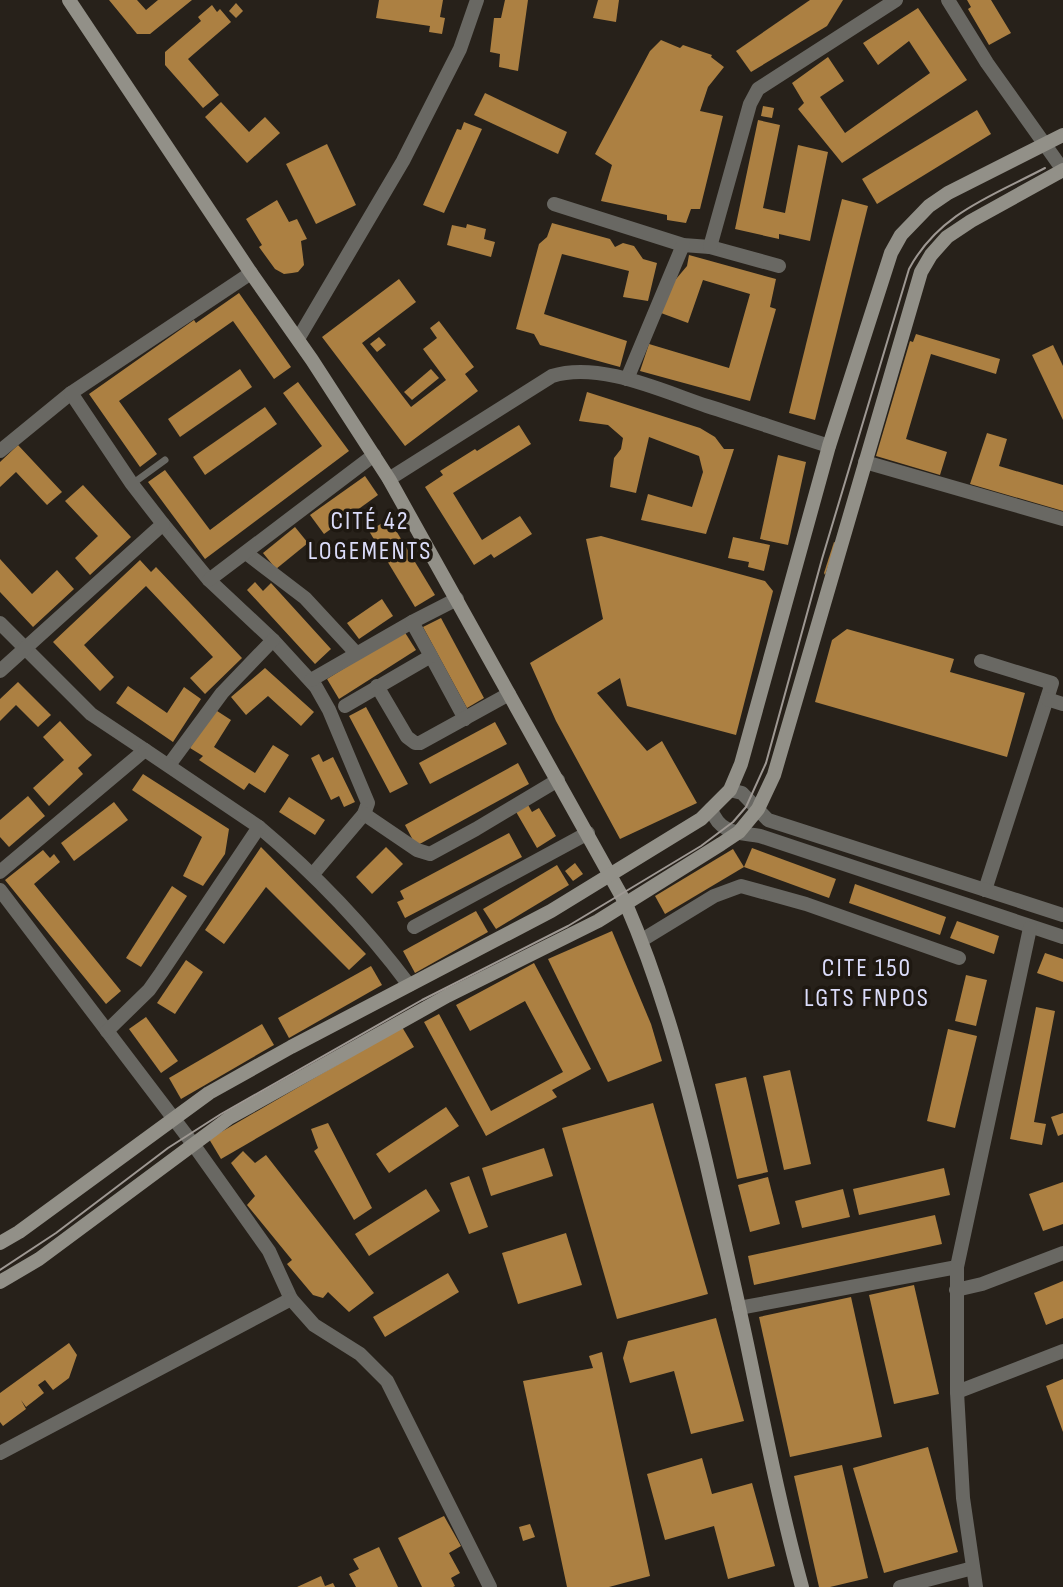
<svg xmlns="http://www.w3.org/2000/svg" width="1063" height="1587" font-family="'Sofia Sans Condensed',sans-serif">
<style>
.building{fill:#ac8042}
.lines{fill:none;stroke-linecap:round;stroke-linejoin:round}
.lane{stroke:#696863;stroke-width:7}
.street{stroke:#696863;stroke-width:14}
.secondary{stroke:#929088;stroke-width:14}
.tram{stroke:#9e9893;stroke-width:2}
.labels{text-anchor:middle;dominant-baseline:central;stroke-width:7;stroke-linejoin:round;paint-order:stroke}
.neighbourhood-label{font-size:26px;letter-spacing:2px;fill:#dbdcfa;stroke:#1e1811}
</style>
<rect width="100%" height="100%" fill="#27211a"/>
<g class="building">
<path d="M109,0H137L146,10L158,0H192L150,34H137Z"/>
<path d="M379,0H443L440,17L445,18L442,34L429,32L430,26L376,18Z"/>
<path d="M505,0H528L518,71L499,67L500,54L490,52L494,18H501Z"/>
<path d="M598,0H619L616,22L593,18Z"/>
<path d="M810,0H843L827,26L751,72L736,51Z"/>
<path d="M967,0H991L1011,33L989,45L968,9L971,7Z"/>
<path d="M236,3L243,11L236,18L229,11Z"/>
<path d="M212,5L217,12L220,9L231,22L188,59L219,95L203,108L165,65V52L201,21L198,17Z"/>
<path d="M918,8L967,80L842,163L798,109L804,103L792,83L828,57L844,81L820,97L845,133L930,73L909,41L878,65L863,43Z"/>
<path d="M661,40L680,48L683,45L712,55L711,57L724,67L708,87L700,111L723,116L700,209H691L686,223L667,220V215L601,201L612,165L595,154L650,51Z"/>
<path d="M485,93L567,132L558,154L474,115Z"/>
<path d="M221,102L249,132L265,117L280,133L247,163L205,117Z"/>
<path d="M763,106L774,108L772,118L761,116Z"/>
<path d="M977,110L991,134L877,204L862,179Z"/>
<path d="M758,120L780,125L763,208L785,213L798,145L828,152L810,241L779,234V239L735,229Z"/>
<path d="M464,122L482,129L444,213L423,205L457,129L461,130Z"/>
<path d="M327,144L356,205L316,224L286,164Z"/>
<path d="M842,199L868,206L815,420L789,413Z"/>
<path d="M277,200L289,222L297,219L307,239L301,241L304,265L298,272L292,273L284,274L275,269L259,247L262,245L246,219Z"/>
<path d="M552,223L610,239L615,247L623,243L634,246L643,259L657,263L648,301L623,297L629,271L562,254L544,314L627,341L620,367L540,345L534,334L516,329L539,244L547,237Z"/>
<path d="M467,224L486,229L484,239L495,242L491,257L447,245L452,225L466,228Z"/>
<path d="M689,255L776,279L770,307L776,309L750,401L640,371L649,344L729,368L750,294L703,280L688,323L661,313L671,285L687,266Z"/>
<path d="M399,279L416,302L362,343L411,407L446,380L423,349L437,338L430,328L439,321L474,367L465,374L478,391L405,446L322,337Z"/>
<path d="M239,293L291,367L274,379L233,321L119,401L157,454L140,467L89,394L194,320L196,323Z"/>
<path d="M916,334L1000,359L996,374L931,354L906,439L947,452L940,475L876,456L910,341L913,342Z"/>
<path d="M379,337L386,345L377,352L370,344Z"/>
<path d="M1053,345L1063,366V420L1032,355Z"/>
<path d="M240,369L252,387L180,437L168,419Z"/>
<path d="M431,369L439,378L412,400L404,392Z"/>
<path d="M298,382L349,451L205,559L148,482L165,470L210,530L322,446L283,393Z"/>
<path d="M587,392L700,428L715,437L724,449H734L706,534L641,520L648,494L692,507L703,472L699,456L649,437L636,493L610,487L614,458L621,449L623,438L608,425L579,421Z"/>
<path d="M265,407L277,424L205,475L193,457Z"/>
<path d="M519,425L531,444L453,493L482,540L520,516L532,534L494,558L491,554L474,565L425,487L443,475L440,471L475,449L477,451Z"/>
<path d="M987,433L1007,439L999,466L1063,485V511L970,484Z"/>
<path d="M18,445L62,492L47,505L16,472L0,487V462Z"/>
<path d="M778,455L806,462L788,545L760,539Z"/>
<path d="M365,476L378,495L324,534L310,515Z"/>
<path d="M83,485L131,537L90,575L75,558L98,536L65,501Z"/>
<path d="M389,519L435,595L415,607L369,531Z"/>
<path d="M295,527L308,543L276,569L263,553Z"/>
<path d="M601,536L765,581L773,591L736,735L627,706L620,678L597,693L647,751L662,741L697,803L620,839L556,721L530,663L603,619L586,539Z"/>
<path d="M733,537L770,545L764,571L748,567L749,562L728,558Z"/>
<path d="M834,542L836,543L825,575L824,573Z"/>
<path d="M0,559L32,594L57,570L74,589L33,627L0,592Z"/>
<path d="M140,560L151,572L156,567L242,658L205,694L190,678L213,657L146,586L84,645L114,677L100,691L53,642Z"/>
<path d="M255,582L263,591L271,583L331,649L315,664L247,590Z"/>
<path d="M382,599L393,616L359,639L347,623Z"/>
<path d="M441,618L484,698L467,708L423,627Z"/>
<path d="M847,629L954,659L950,672L1025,693L1007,757L815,702L832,640Z"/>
<path d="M404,631L416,650L339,699L327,679Z"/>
<path d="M265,668L314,712L301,726L268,696L246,715L231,697Z"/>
<path d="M18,682L51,715L38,727L16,705L0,721V699Z"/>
<path d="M128,686L167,713L184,687L201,699L173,742L116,703Z"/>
<path d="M366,707L408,784L390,793L349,716Z"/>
<path d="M214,709L231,720L214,747L255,773L273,745L289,755L265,793L249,783L244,790L199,760L203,756L190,748Z"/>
<path d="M60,721L92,755L78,768L83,774L49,806L33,788L64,760L43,737Z"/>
<path d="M495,722L507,744L430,784L419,763Z"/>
<path d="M319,754L323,762L333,757L355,802L344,807L339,796L331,800L311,758Z"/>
<path d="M518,763L529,784L416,846L405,825Z"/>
<path d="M143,774L229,829L225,854L203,886L183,876L202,837L132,790Z"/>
<path d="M28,796L45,816L9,847L0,837V820Z"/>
<path d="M289,797L325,820L315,835L279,812Z"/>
<path d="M114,802L128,820L74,861L61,843Z"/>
<path d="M527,803L532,812L539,808L556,836L537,848L515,810Z"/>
<path d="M509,833L522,857L405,918L397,902L404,899L400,891Z"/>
<path d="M261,847L366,954L349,970L266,887L224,944L205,930Z"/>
<path d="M386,847L403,864L372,894L356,877Z"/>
<path d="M752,848L836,879L829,898L744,867Z"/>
<path d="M733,849L744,867L665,914L655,896Z"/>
<path d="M43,850L50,858L54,854L60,862L34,884L121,991L106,1004L5,880Z"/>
<path d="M575,863L583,874L573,881L565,871Z"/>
<path d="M557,865L569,885L496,929L483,909Z"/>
<path d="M855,884L946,917L940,935L849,903Z"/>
<path d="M172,886L187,896L141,967L126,958Z"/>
<path d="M476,911L488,932L415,973L403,951Z"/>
<path d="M957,921L999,936L994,954L950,938Z"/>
<path d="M612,931L651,1024L662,1061L608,1082L548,959Z"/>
<path d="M1045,953L1063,959V982L1037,973Z"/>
<path d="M186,960L203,972L175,1014L157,1003Z"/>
<path d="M534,963L591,1069L552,1090L557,1097L486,1136L424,1022L439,1014L491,1111L563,1072L525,1001L470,1031L456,1005Z"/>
<path d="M371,966L382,985L289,1038L278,1018Z"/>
<path d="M966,975L987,980L976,1026L955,1021Z"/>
<path d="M1036,1007L1055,1011L1034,1122L1046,1124L1042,1145L1010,1139Z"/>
<path d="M146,1017L178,1061L161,1073L129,1029Z"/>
<path d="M262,1024L274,1045L181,1099L169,1078Z"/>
<path d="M402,1027L414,1047L221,1159L209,1139Z"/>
<path d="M948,1029L977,1036L955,1128L927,1121Z"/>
<path d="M790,1070L811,1164L784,1170L763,1076Z"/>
<path d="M746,1077L768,1172L737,1179L715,1084Z"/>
<path d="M653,1103L708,1294L617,1319L562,1128Z"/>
<path d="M446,1107L459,1126L389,1173L376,1154Z"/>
<path d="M1063,1113V1134L1058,1136L1051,1117Z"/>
<path d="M328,1123L372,1208L354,1220L314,1151L318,1148L311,1129Z"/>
<path d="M544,1148L553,1176L491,1196L482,1168Z"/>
<path d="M243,1151L255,1163L266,1155L374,1293L349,1312L328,1292L323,1298L313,1295L287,1264L292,1260L247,1205L255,1196L231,1163Z"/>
<path d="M944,1168L950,1195L859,1215L853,1189Z"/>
<path d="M469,1176L488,1227L469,1234L450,1183Z"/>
<path d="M768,1177L780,1224L750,1232L738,1185Z"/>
<path d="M1063,1182V1224L1043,1231L1029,1194Z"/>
<path d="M426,1189L440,1211L369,1256L355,1234Z"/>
<path d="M843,1189L850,1217L802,1228L795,1201Z"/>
<path d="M935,1215L942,1244L754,1285L748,1256Z"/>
<path d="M566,1233L582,1285L518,1304L502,1253Z"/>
<path d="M448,1273L459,1292L385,1337L373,1317Z"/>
<path d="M1063,1281V1318L1046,1325L1034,1293Z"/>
<path d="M914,1285L939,1394L894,1404L869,1295Z"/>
<path d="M851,1297L882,1437L790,1457L759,1317Z"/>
<path d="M716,1318L744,1421L691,1434L674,1371L630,1383L623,1358L628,1341Z"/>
<path d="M69,1343L77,1355L69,1378L53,1390L45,1380L38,1385L44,1393L26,1407L21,1400L26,1409L3,1426L0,1422V1393Z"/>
<path d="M602,1352L650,1576L609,1587H567L523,1381L593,1368L589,1356Z"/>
<path d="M1063,1379V1432L1046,1386Z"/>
<path d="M928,1447L958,1552L884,1573L853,1468Z"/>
<path d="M702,1458L712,1494L752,1483L775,1566L728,1579L714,1526L665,1540L647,1474Z"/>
<path d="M842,1465L868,1578L830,1587H819L794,1476Z"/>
<path d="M444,1516L461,1546L449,1553L460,1573L451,1578L455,1586L453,1587H422L398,1538Z"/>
<path d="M530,1524L535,1537L523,1541L519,1527Z"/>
<path d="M379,1547L398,1587H356L349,1574L359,1569L353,1559Z"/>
<path d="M321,1576L325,1586L333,1583L335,1587H297Z"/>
</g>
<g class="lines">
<path class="lane" d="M132,484L165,460"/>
<g class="street">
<path d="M948,0L987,63L1063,170"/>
<path d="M554,204L683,245L710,247L779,266"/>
<path d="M710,247L750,104L758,89L896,0"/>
<path d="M298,339L403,161L460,49L477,0"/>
<path d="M627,379L683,245"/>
<path d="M0,451L71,393"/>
<path d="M865,462L1063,519"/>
<path d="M389,479L552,376C599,361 662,391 707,406C748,419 788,433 829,446"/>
<path d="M163,524L209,580L273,640L316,687L329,710L368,803L364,814L313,874"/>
<path d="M246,553L305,598L356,653"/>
<path d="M209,580L374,455"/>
<path d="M0,623L91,714L145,750L0,872"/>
<path d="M431,656L465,719"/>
<path d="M981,661L1052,683L985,890"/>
<path d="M0,671L163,524L132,484L71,393L251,273"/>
<path d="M311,680L412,622"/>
<path d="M377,686L407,737L415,743H420L509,694"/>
<path d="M1047,699L1063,704"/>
<path d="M345,706L431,656L412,622L457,599"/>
<path d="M169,765L222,693L273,640"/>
<path d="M730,790L742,793L768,820L1063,915"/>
<path d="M711,809C720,834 737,832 760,836L1063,937"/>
<path d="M364,814L417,850L430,854L476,829L558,780"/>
<path d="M259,827C315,874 365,926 409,985"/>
<path d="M0,890L193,1144L269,1251L291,1299L0,1453"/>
<path d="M414,927L588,833"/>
<path d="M642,940L714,896L741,886L806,904L959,958"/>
<path d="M107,1031L149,990L161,973L259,827L145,750"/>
<path d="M956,1290L982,1284L1063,1253"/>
<path d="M291,1299L314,1325L360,1354L387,1381L490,1587"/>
<path d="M739,1308L957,1267"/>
<path d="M957,1392L1063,1351"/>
<path d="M900,1587L973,1568"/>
<path d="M976,1587L963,1498L957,1392V1267L1030,928"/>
</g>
<g class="secondary">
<path d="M69,0L251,273L312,360L389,479L626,904C662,987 685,1074 706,1162C720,1223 734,1283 747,1344C764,1425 780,1507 802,1587"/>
<path d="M0,1243L19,1232L209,1093L291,1047L551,911L701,819L730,790L741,764L829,446L891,253L901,235L929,206L948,193L1063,135"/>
<path d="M0,1282L39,1259L229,1118L447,996L598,921L721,844L739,832L758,809L774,775L921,272L931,255L947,237L971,221L1063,170"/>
</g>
<path class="tram" d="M0,1270L56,1233L168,1148L221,1114L422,1000L568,926L701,846L733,822L746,807L766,763L822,559L909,269C939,213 992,196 1045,168"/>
</g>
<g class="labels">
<g class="neighbourhood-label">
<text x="370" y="521">CITÉ 42<tspan x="370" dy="30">LOGEMENTS</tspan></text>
<text x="867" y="968">CITE 150<tspan x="867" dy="30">LGTS FNPOS</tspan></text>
</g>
</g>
</svg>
